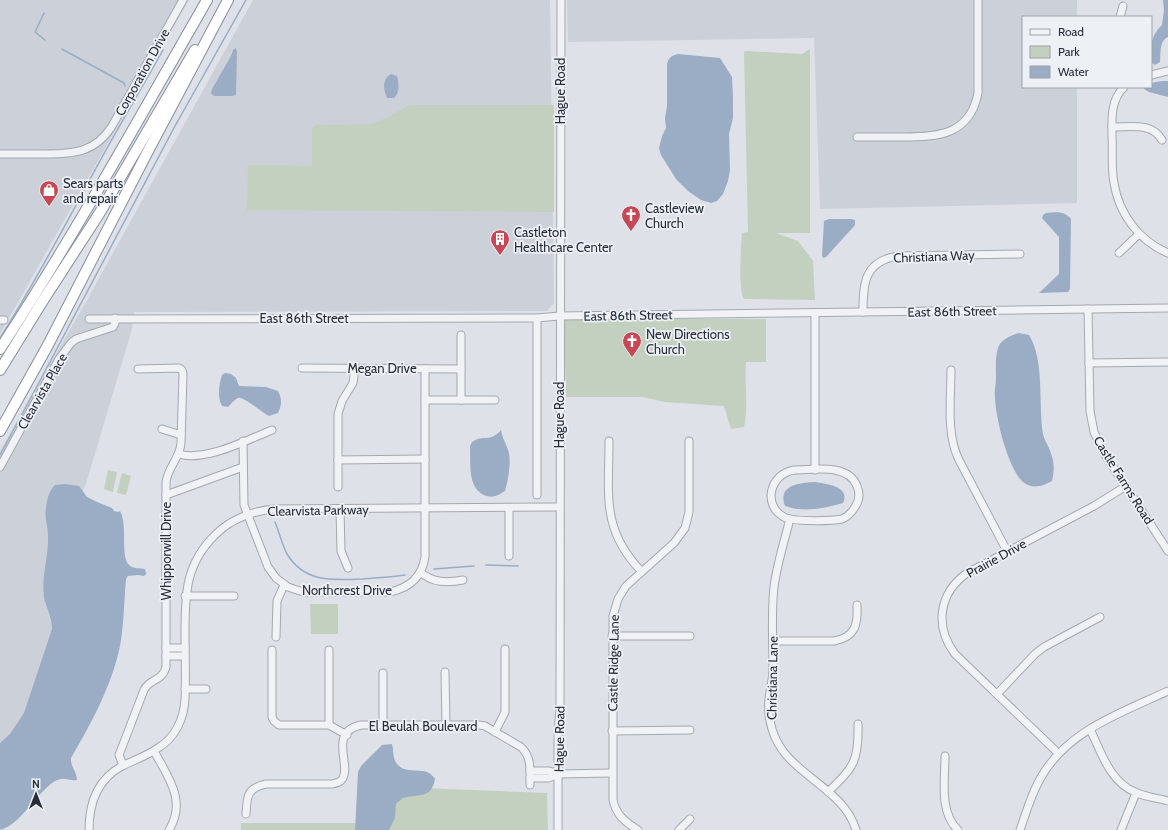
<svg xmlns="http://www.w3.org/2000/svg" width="1168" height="830" font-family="Cabin,sans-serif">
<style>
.built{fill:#ccd0d8}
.green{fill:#c3d0bf}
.water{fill:#9aadc5}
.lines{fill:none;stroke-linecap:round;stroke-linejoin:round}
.stream{stroke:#9aadc5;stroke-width:1.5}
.minor-casing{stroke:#a4a8b0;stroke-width:9}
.highway-casing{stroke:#868e9c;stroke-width:12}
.minor{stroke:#f0f2f5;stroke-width:7}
.highway{stroke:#fff;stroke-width:10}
.labels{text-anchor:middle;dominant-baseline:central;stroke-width:3.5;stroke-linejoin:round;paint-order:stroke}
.street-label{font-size:13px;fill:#282e3c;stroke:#edf0f4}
.poi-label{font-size:13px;fill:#282e3c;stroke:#edf0f4;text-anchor:start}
</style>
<rect width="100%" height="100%" fill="#dee1e7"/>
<g class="built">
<path d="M0,0H189L0,334Z"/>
<path d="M253,0H550L554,303L547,311L134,312L132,329L88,477L64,545L62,606L23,727L0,749V451L87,300Z"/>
<path d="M567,0H1077V17H1023V87H1077V203L820,209L814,38L568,42Z"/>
</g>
<g class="green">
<path d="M810,49V233H776L798,241L813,261L815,300L744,299C738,291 741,246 742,233L748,232L744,52L746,51L802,54Z"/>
<path d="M409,105H554V212L247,210L248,165L312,166V128L316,125L372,124L388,117Z"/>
<path d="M564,319H766V362H746C744,384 749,406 744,427L731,429L724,406L664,402L643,397H566Z"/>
<path d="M108,470L117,472L113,492L104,489Z"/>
<path d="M122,473L131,476L126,495L117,493Z"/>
<path d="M310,604H338V634H311Z"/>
<path d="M398,787L547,793L548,830H241V823H359Z"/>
</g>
<g class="water">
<path d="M1163,0H1168V37C1159,41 1161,53 1160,62L1155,65L1151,62C1151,47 1150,36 1162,25L1164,10Z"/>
<path d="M236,48L237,52L236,95L232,96H214L211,93L212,89L231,56L233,50Z"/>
<path d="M678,54L720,58L732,77L733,98V118L729,134L730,170L728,181L723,194L717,201L711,203L701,200L688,191L676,179L661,155L659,148L662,136L666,128L665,118L667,106V64C669,57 671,56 678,54Z"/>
<path d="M391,74L397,76C399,84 400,92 394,98H387C383,89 382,79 391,74Z"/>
<path d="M1162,81H1168V97L1149,92L1144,89V87H1151V83Z"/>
<path d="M1046,213C1055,212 1065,211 1071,219L1070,289L1068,292L1039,293L1059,274V237L1042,218L1043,215Z"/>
<path d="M829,219H851L855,220V225L826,257L823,258L822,255L824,221Z"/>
<path d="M1019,333L1029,335C1045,361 1038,404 1043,434C1044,439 1047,444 1049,448C1054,461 1055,468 1052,481C1043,486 1033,490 1023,482C1008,469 995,416 995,397C994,391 996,385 996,378C996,369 995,357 998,348C1001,339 1011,336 1019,333Z"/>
<path d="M225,373L231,374L236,378L239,386L266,387L278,391C282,399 282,405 278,413L269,416C263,413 243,396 238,398C235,399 231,404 228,407L222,406C217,396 219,385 222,375Z"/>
<path d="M501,430C502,438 507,445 509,453C511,464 508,481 505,491C499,495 492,499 484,495C467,487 471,462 470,446L472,442C483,434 490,443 501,430Z"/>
<path d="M815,482C826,484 851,486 843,503C825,508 804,513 785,506C777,484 801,483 815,482Z"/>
<path d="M65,484L79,486L87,497L97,502L112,508L114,511L118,512L120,511C128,525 120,556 129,565C133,569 140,568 145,569L146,574L144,576L138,575L128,576L126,579C124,602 124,624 120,646C112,685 91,724 71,758C70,766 77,772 77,780C71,781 66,778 61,779C42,782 24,824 0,830V743L10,734L24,713L52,629C52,616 46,608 44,597C41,576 49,556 48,535C48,526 44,517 46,508C47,499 49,491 55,485Z"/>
<path d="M392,744C394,751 392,759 398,765C408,776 426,764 435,779C431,800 419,793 403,798C401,799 398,802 396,804L395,818L389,830H355L358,772L361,766L382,745Z"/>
</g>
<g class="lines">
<g class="stream">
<path d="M44,13L35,32L45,40"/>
<path d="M62,49L124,83L125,86"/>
<path d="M0,338C32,288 59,236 87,185C111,139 138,95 163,50"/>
<path d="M0,455L43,375L175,126L246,0"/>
<path d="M275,522C279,532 282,544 287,554C305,583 332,580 362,579C376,578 391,577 405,575"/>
<path d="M486,565L518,566"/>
<path d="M434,569L474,566"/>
</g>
<g class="minor-casing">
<g id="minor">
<path d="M1120,17L1123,6"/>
<path d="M1151,75L1168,71"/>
<path d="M1124,87C1110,101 1112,119 1112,137C1113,152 1111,168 1114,183C1119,214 1139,241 1168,253"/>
<path d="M1112,127C1130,127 1152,122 1162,140"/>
<path d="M857,137C872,137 888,137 903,137C938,137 970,135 978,93V0"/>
<path d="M0,154C15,154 29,154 44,154C73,154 95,153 112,126L183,0"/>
<path d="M1119,253L1139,234"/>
<path d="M1088,309L1090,411L1094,432L1104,453L1168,551"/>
<path d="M863,312C863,284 864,261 898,256L1020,254"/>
<path d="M537,318V495"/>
<path d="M89,319L537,318L559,316L1168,308"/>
<path d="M0,320H4"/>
<path d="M1089,363L1168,362"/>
<path d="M302,368L461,369"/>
<path d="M951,370C951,398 946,434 959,460L1007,551"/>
<path d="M425,400H495"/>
<path d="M461,400V335"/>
<path d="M162,429L181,435"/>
<path d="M243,441L244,505L268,567L276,578L288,587L303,592H390C409,588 422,577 425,557V369"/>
<path d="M609,441C609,495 601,529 641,571"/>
<path d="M179,454C205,462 247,440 272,430"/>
<path d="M338,460L425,459"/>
<path d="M0,467L59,359L71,343L76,339L113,327L115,323V318"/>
<path d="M794,470C814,470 848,463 857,486C860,493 859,501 855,507C852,512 847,517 842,519C832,521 792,522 784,517C762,505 770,474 794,470Z"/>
<path d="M815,470V313"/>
<path d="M338,487V414L342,401L353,383L355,368"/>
<path d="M166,495L243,467"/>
<path d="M340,509L341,551L348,568"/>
<path d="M790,519C784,542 777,564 774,587C771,614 773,642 773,669C773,679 770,689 769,699C767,719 773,740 787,756C809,781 846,796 856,830"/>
<path d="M509,556V508"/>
<path d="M420,572C433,583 447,583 463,580"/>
<path d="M185,596H234"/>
<path d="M612,636H690"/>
<path d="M276,637L277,601L284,585"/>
<path d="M773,641H834C856,637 858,624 857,605"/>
<path d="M166,648H185"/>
<path d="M272,650V717L274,721L279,725H329L347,735"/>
<path d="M329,650V725"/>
<path d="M166,656H185"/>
<path d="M445,672L446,726"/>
<path d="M185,689H206"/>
<path d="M997,694L1035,654L1044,647L1100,617"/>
<path d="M383,725V673"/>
<path d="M1090,729C1101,752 1110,782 1135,792C1145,797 1157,798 1168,801"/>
<path d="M612,731L690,730"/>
<path d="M495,732L505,712V649"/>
<path d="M154,751C168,777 187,801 169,830"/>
<path d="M1058,753L955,654C934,626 939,593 967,573L1094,506L1126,486"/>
<path d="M945,756C945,780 939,812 958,830"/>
<path d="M123,765L119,755L144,690C150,678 162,682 166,667V482C168,467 180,458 181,443L183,374L182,370L179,368L138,369"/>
<path d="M530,771H549L558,774L612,773"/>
<path d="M530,778H549L558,774"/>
<path d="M828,792C854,767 859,761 858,724"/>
<path d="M246,814C247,796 247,788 266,784H332C337,783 341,782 343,778C351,764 328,732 361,725H479L485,726L521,747C532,757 530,771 530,785"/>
<path d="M89,830C89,803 98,779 122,766C134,760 147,756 158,748C175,738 184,719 185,699C186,677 185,654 185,632C185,592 186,563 216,534C231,519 253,511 274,509L559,507"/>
<path d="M558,830V734L560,707L561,0"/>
<path d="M638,830C625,822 615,814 613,799V616L618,599L626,586L674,543L685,528L689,512V441"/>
<path d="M679,830L690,819"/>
<path d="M1020,830C1026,813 1031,795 1040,779C1066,731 1121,713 1168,691"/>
<path d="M1121,830L1136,793"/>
</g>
</g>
<g class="highway-casing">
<g id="highway">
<path d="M0,349C74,236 140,117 207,0"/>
<path d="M0,370L42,302L99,214L195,50"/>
<path d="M0,431L48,345L147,153L228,0"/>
</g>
</g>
<use href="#minor" class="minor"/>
<use href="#highway" class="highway"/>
</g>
<defs>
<g id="shop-pin" transform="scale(1)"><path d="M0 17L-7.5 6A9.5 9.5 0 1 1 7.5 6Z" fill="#c74855" stroke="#edf0f4"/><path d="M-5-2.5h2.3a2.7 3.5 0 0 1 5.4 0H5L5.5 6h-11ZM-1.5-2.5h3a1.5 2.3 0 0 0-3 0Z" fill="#fff"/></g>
<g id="church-pin" transform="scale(1)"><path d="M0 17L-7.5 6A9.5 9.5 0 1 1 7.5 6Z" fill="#c74855" stroke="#edf0f4"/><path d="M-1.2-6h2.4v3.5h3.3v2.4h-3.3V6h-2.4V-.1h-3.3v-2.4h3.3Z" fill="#fff"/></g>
<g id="building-pin" transform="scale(1)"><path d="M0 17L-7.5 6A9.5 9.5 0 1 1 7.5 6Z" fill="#c74855" stroke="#edf0f4"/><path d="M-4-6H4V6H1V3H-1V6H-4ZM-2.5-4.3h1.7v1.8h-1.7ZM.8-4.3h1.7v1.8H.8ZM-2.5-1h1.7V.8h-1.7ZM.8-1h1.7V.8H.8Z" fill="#fff"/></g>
</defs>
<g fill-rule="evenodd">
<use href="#shop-pin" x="49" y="190"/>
<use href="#church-pin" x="631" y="215"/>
<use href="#building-pin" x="500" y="239"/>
<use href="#church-pin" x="632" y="341"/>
</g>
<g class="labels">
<g class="street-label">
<text transform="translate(142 72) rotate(-61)">Corporation Drive</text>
<text transform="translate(560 91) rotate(-90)">Hague Road</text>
<text transform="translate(934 256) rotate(-2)">Christiana Way</text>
<text transform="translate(952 311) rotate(-1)">East 86th Street</text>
<text transform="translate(628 315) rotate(-1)">East 86th Street</text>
<text x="304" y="318">East 86th Street</text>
<text x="382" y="368">Megan Drive</text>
<text transform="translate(42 391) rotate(-60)">Clearvista Place</text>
<text transform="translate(559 415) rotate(-90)">Hague Road</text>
<text transform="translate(1124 480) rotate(58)">Castle Farms Road</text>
<text transform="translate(318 510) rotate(-1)">Clearvista Parkway</text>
<text transform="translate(166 551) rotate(-90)">Whipporwill Drive</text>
<text transform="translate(996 558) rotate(-29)">Prairie Drive</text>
<text x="347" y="590">Northcrest Drive</text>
<text transform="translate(613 663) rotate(-89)">Castle Ridge Lane</text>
<text transform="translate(772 678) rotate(-89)">Christiana Lane</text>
<text x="423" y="726">El Beulah Boulevard</text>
<text transform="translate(559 739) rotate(-89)">Hague Road</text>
</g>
<g class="poi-label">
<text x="63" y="183">Sears parts<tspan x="63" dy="15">and repair</tspan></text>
<text x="645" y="208">Castleview<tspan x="645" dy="15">Church</tspan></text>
<text x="514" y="232">Castleton<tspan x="514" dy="15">Healthcare Center</tspan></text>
<text x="646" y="334">New Directions<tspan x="646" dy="15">Church</tspan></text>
</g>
</g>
<rect x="1022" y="16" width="130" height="72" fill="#edf0f4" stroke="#9ea2aa"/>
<rect x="1030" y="29" width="20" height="6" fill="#f0f2f5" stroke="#9ea2aa"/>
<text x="1058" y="36" font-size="12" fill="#282e3c">Road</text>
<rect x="1030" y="46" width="20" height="12" fill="#c3d0bf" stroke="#9ea2aa"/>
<text x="1058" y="56" font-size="12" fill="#282e3c">Park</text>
<rect x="1030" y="66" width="20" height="12" fill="#9aadc5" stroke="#9ea2aa"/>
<text x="1058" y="76" font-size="12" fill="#282e3c">Water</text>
<g transform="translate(36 794)" stroke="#edf0f4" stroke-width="3" paint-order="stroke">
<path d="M0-3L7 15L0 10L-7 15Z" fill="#282e3c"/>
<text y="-6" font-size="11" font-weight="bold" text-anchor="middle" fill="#282e3c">N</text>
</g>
</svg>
